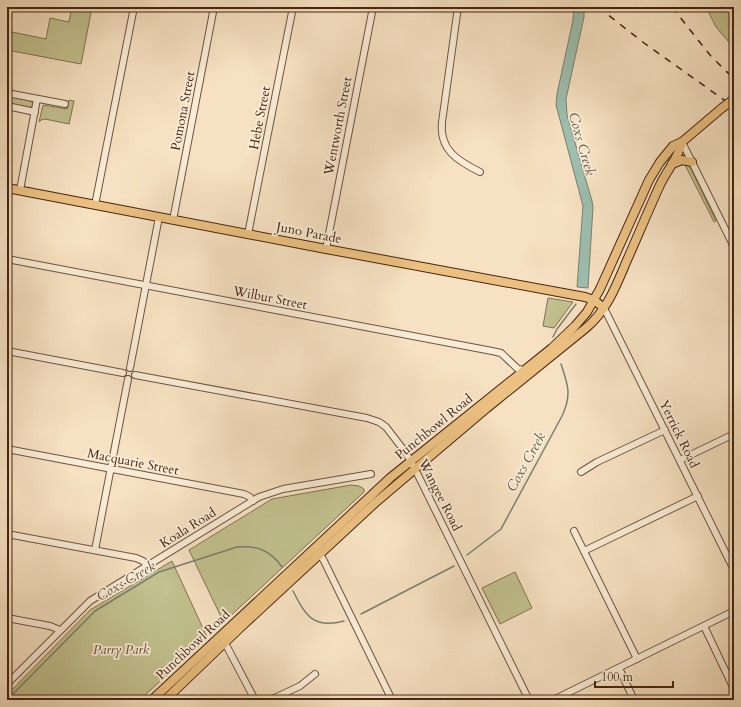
<svg xmlns="http://www.w3.org/2000/svg" width="741" height="707" font-family="Cardo,serif">
<style>
.green{fill:#c2c18f;stroke:#847250}
.water{fill:#9dbeaf;stroke:#7a8070}
.lines{fill:none;stroke-linecap:round;stroke-linejoin:round}
.stream{stroke:#7a8070;stroke-width:1.5}
.minor-casing{stroke:#71533d;stroke-width:8}
.major-casing{stroke:#452411;stroke-width:10}
.minor{stroke:#f9ecd7;stroke-width:6}
.major{stroke:#ebc081;stroke-width:8}
.rail{stroke:#452411;stroke-width:1.5;stroke-dasharray:7 7;stroke-linecap:butt}
.major-bridge-casing{stroke:#452411;stroke-width:10;stroke-linecap:butt}
.major-bridge{stroke:#ebc081;stroke-width:8}
.labels{text-anchor:middle;dominant-baseline:central;stroke-width:3.5;stroke-linejoin:round;paint-order:stroke}
.street-label{font-size:13px;fill:#452411;stroke:#f9ecd7}
.park-label{font-size:13px;font-style:italic;fill:#644b30;stroke:#f9ecd7}
.water-label{font-size:14px;font-style:italic;fill:#5f5240;stroke:#f9ecd7}
</style>
<rect width="100%" height="100%" fill="#f6e1c2"/>
<filter id="stains"><feTurbulence type="fractalNoise" baseFrequency=".005" numOctaves="4"/><feColorMatrix values="0 0 0 0 .2 0 0 0 0 .09 0 0 0 0 .02 0 0 0 .5 -.17"/></filter>
<radialGradient id="worn" r=".72"><stop offset=".6" stop-color="#630" stop-opacity="0"/><stop offset="1" stop-color="#630" stop-opacity=".3"/></radialGradient>
<g class="green">
<path d="M72,7H92L81,64L7,50V31L46,39L50,18L69,22Z"/>
<path d="M706,7H734V48L716,27Z"/>
<path d="M7,96L31,101L33,104V106L29,108L7,104Z"/>
<path d="M69,100L74,101L69,124L45,119L41,120L39,122L43,105L67,109Z"/>
<path d="M684,163L689,165L716,221L714,222Z"/>
<path d="M548,298L573,302L554,328L543,326Z"/>
<path d="M351,485L359,486L364,489V492L225,621H223L189,550L272,499Z"/>
<path d="M172,561L207,637L140,700H7V695L90,610Z"/>
<path d="M515,572L532,608L500,624L482,588Z"/>
</g>
<path class="water" d="M574,7H584V17L566,99L567,115L592,201L593,207L588,288L577,287L583,206L556,105L557,94L573,20Z"/>
<g class="lines">
<g class="stream">
<path d="M553,337L557,329L576,304"/>
<path d="M467,555L501,529L562,416C572,395 568,385 561,364"/>
<path d="M293,591C306,616 313,629 344,621"/>
<path d="M361,614L454,566"/>
<path d="M7,700L95,611L159,572L237,547C257,545 271,551 282,567"/>
</g>
<g class="minor-casing">
<g id="minor">
<path d="M458,7L442,122C439,150 458,161 480,172"/>
<path d="M7,93L65,104"/>
<path d="M7,106L35,112"/>
<path d="M682,142L734,247"/>
<path d="M20,190L37,99"/>
<path d="M95,205L134,7"/>
<path d="M173,220L214,7"/>
<path d="M248,234L293,7"/>
<path d="M326,249L373,7"/>
<path d="M7,259L492,351L501,353L518,369L524,370"/>
<path d="M604,308L734,570"/>
<path d="M7,351L123,373"/>
<path d="M130,368L159,217"/>
<path d="M135,375L367,418L379,422L386,427L406,453L415,469L529,700"/>
<path d="M7,449L244,494L250,497L253,501"/>
<path d="M680,460L734,434"/>
<path d="M581,472L597,462L665,430"/>
<path d="M574,531L637,659"/>
<path d="M7,534L136,558L143,561L147,566"/>
<path d="M95,550L128,379"/>
<path d="M584,551L698,496"/>
<path d="M320,554L324,561L392,700"/>
<path d="M7,618L50,626L60,630"/>
<path d="M704,626L734,689"/>
<path d="M225,643L255,700"/>
<path d="M619,668L634,700"/>
<path d="M7,684L90,601L259,497L283,489L371,474"/>
<path d="M270,700L300,686L315,674"/>
<path d="M553,700L734,611"/>
</g>
</g>
<g class="major-casing">
<g id="major">
<path d="M672,164L682,160L692,162"/>
<path d="M7,188L326,249L585,297L594,300L604,308"/>
<path d="M155,700V697L168,685L390,478L552,348L575,326L587,312L600,289L649,180L660,162L673,146L682,142L722,108"/>
<path d="M165,700L241,627L375,503L487,408L586,328C608,310 617,283 628,258C639,233 649,209 660,185C667,170 679,157 682,142"/>
</g>
</g>
<use href="#minor" class="minor"/>
<use href="#major" class="major"/>
<g class="rail">
<path d="M598,7L644,43L734,107"/>
<path d="M672,7L710,55L734,79"/>
</g>
<g class="major-bridge-casing">
<path id="major-bridge" d="M722,108L734,99"/>
</g>
<use href="#major-bridge" class="major-bridge"/>
</g>
<g class="labels">
<g class="street-label">
<text transform="translate(183 111) rotate(-79)">Pomona Street</text>
<text transform="translate(260 118) rotate(-79)">Hebe Street</text>
<text transform="translate(338 126) rotate(-79)">Wentworth Street</text>
<text transform="translate(309 233) rotate(11)">Juno Parade</text>
<text transform="translate(270 298) rotate(11)">Wilbur Street</text>
<text transform="translate(434 427) rotate(-39)">Punchbowl Road</text>
<text transform="translate(679 434) rotate(64)">Yerrick Road</text>
<text transform="translate(133 462) rotate(11)">Macquarie Street</text>
<text transform="translate(440 495) rotate(63)">Wangee Road</text>
<text transform="translate(188 528) rotate(-32)">Koala Road</text>
<text transform="translate(193 645) rotate(-43)">Punchbowl Road</text>
</g>
<g class="park-label">
<text x="121" y="650">Parry Park</text>
</g>
<g class="water-label">
<text transform="translate(582 144) rotate(74)">Coxs Creek</text>
<text transform="translate(526 462) rotate(-61)">Coxs Creek</text>
<text transform="translate(126 581) rotate(-30)">Coxs Creek</text>
</g>
</g>
<rect width="741" height="707" fill="none" stroke="#f6e1c2" stroke-width="24"/>
<rect x="8" y="8" width="725" height="691" fill="none" stroke="#452411" stroke-width="2"/>
<rect x="12" y="12" width="717" height="683" fill="none" stroke="#452411"/>
<path d="M595 681v6h78v-6" fill="none" stroke="#452411" stroke-width="2"/>
<text x="601" y="681" font-size="12" fill="#452411" stroke="#f9ecd7" stroke-width="3" paint-order="stroke">100 m</text>
<rect width="100%" height="100%" filter="url(#stains)"/>
<rect width="100%" height="100%" fill="url(#worn)"/>
</svg>
